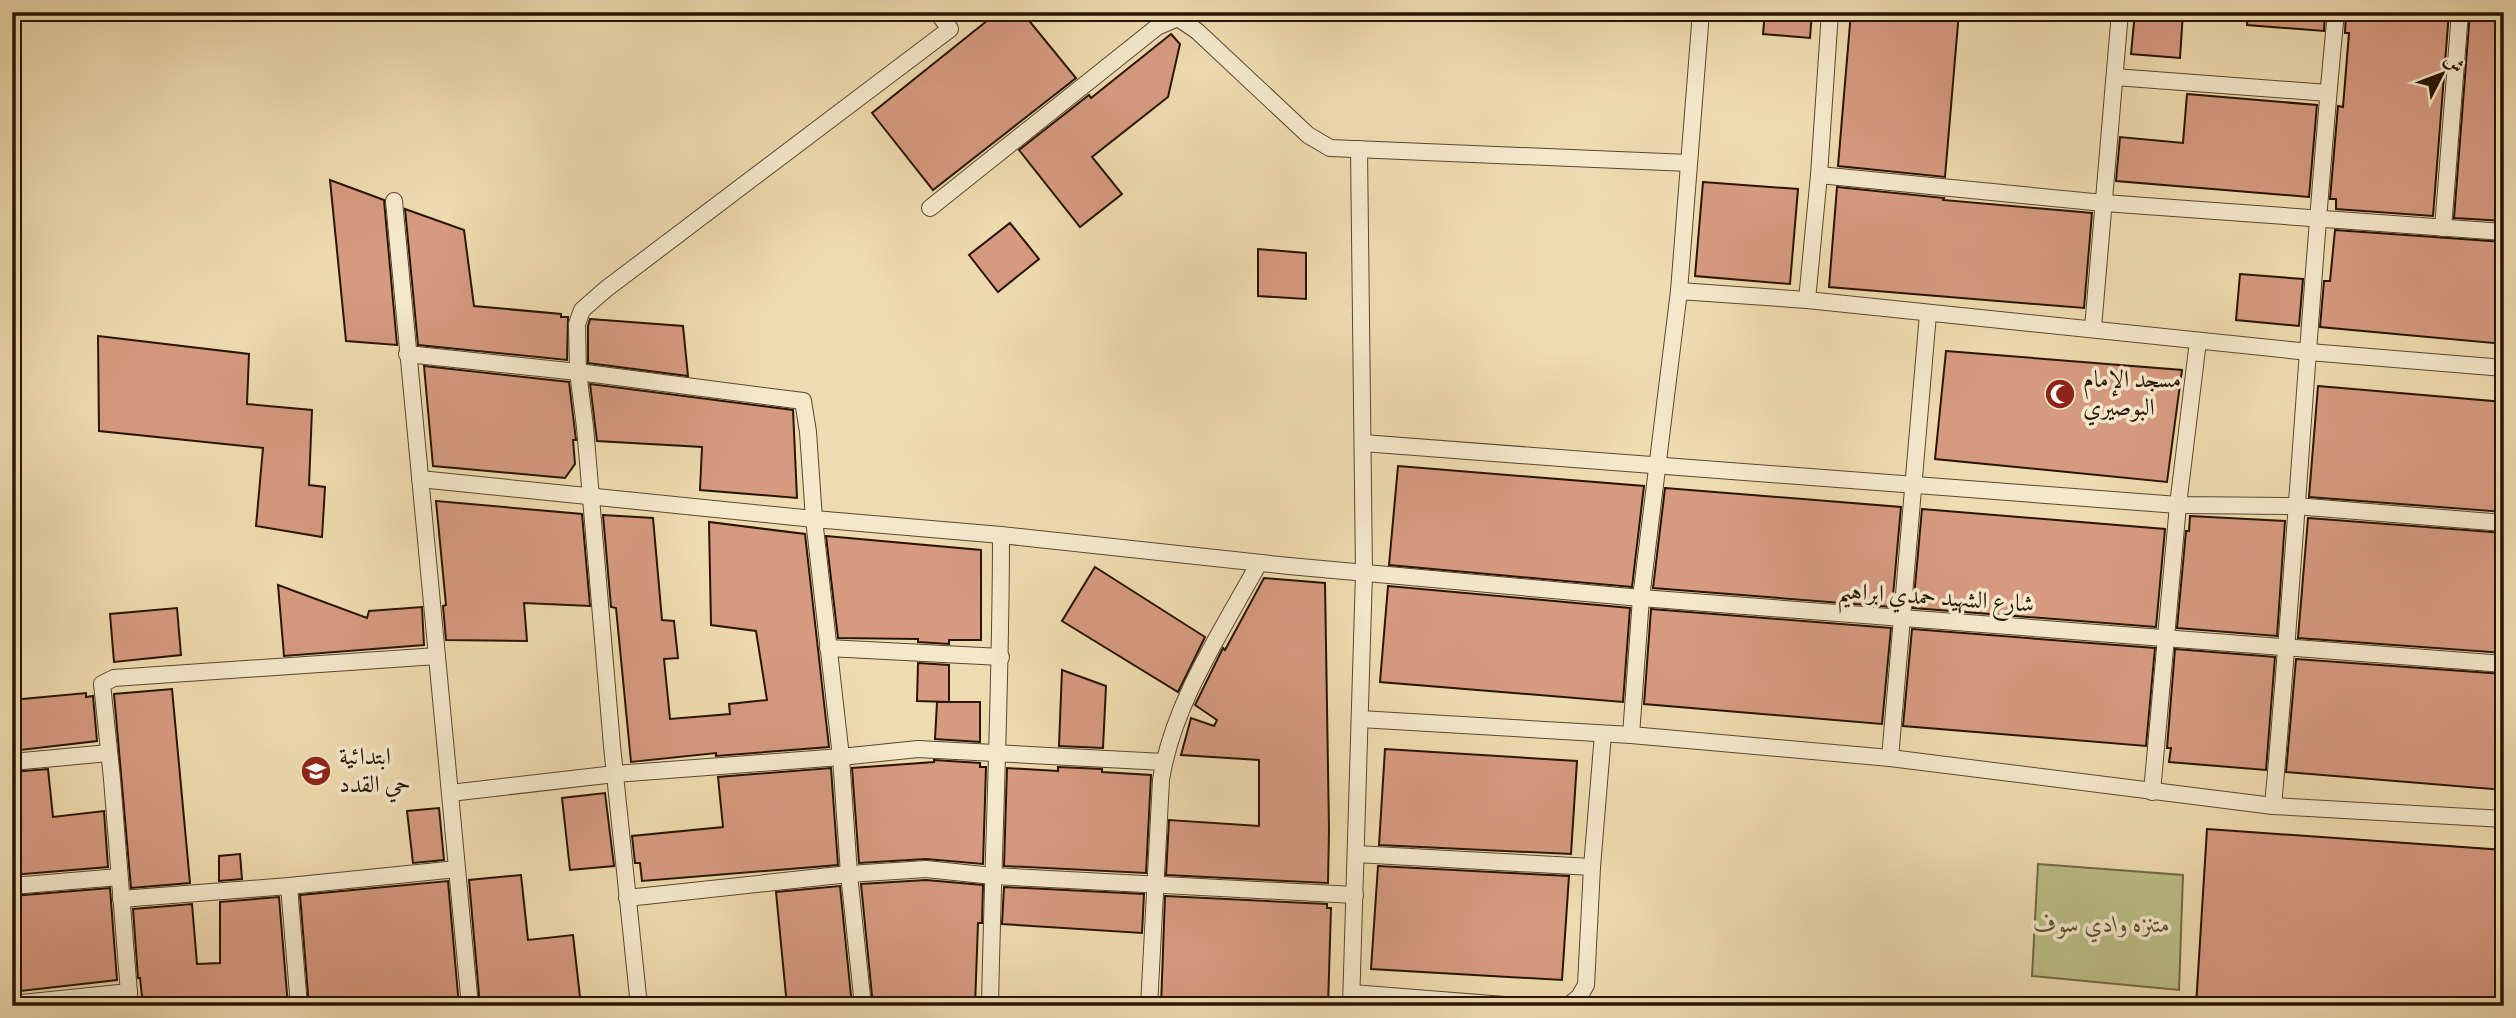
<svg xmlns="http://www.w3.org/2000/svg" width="2516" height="1018" font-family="'Libre Bodoni',Amiri,serif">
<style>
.green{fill:#bcbf88;stroke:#726a46;stroke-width:2}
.building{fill:#d69a80;stroke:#281503;stroke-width:2}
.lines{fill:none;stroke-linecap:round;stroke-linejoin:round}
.street-casing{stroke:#5a462e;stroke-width:18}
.street{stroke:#f4e8cb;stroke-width:16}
.labels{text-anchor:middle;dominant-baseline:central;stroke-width:7;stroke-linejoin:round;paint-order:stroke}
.poi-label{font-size:24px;fill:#281503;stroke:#f4e8cb;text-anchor:start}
.street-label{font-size:24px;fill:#281503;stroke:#f4e8cb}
.park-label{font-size:24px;font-style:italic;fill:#5c5032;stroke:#f4e8cb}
</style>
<rect width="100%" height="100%" fill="#eedbaf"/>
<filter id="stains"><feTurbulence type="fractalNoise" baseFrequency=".00286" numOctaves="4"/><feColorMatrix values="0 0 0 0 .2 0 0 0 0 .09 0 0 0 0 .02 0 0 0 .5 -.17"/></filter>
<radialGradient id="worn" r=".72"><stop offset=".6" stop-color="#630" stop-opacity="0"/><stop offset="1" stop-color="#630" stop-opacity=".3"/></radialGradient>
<path class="green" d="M2038,864L2183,875L2179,990L2032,976Z"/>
<g class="building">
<path d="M998,12H1022L1076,78L933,190L872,113Z"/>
<path d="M1765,12H1812L1810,38L1763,34Z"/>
<path d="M1851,12H1959L1945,177L1838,166Z"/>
<path d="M2135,12H2183L2180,58L2131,54Z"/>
<path d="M2248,12H2325L2324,31L2247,25Z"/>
<path d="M2346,12H2449L2433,216L2336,209V199H2330L2338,106L2343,107L2349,33H2345Z"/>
<path d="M2470,12H2504V221L2454,218Z"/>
<path d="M1171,34L1180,44L1168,97L1092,157L1122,194L1080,227L1019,150L1089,95L1091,98Z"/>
<path d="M2187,94L2317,105L2309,197L2116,181L2120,137L2183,143Z"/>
<path d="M330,180L384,200L397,345L346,341Z"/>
<path d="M1703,182L1798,189L1790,284L1695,276Z"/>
<path d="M1837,187L1944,198L1943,200L2092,213L2084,308L1829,287Z"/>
<path d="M405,209L464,230L474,306L561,314V317H568L567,360L418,345Z"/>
<path d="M1010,223L1039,259L998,292L969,255Z"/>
<path d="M2335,230L2504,242V344L2320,327L2324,281H2330Z"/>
<path d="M1258,249L1306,253V299L1258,296Z"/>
<path d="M2240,274L2303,279L2299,326L2236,320Z"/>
<path d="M590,319L683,326L688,376L588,363V326Z"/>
<path d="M98,336L249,354L247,404L312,410L309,485L325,487L322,537L256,526L263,448L99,431Z"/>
<path d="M1946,351L2182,370L2167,482L1935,459Z"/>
<path d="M424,366L569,382L576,440H573L575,464L565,478L433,466Z"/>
<path d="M590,384L793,410L797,498L700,490L702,447L597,441Z"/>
<path d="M2318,386L2504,402V512L2309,497Z"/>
<path d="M1398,466L1644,486L1632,587L1389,565Z"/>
<path d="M1665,488L1901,507L1892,607L1653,588Z"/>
<path d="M436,501L582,514L590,606L524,603L527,641L446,640L443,606L446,605Z"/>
<path d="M1922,509L2165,529L2156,627L1913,608Z"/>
<path d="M603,515L653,518L662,620L674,621L678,658L664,659L670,719L730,714L729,704L767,700L756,631L711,625L709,522L805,534L829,747L716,756V753L631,762L616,608L611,607Z"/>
<path d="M2190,516L2285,521L2277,636L2177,628L2186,531H2189Z"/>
<path d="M2308,518L2504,533V653L2298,638Z"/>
<path d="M826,536L981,550V640H949V644L918,642V639L838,638Z"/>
<path d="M1095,567L1205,637L1178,692L1062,621Z"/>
<path d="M1264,578L1325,583L1329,830L1328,883L1166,875L1169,820L1259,826V760L1181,755L1191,718L1214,726L1217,720L1195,705L1196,703L1223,648L1225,650Z"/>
<path d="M278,585L367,618L369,611L422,607L424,645L284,656Z"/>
<path d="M1388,586L1630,608L1623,702L1380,682Z"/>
<path d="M177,608L181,655L114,662L110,614Z"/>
<path d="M1651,609L1891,628L1882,724L1644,704Z"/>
<path d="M1912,629L2155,648L2146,746L1903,726Z"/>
<path d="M2175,649L2275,657L2266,770L2169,762L2171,748H2167Z"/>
<path d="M2296,659L2504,674V790L2286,772Z"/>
<path d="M918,663L949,665V702L917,701Z"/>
<path d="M1062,670L1106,686L1103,748L1059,746Z"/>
<path d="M172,689L190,883L131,888L114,694Z"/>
<path d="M86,693V697L93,696L97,741L12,751V700Z"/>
<path d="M937,702H980V742L935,739Z"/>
<path d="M1385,749L1577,761L1571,854L1379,845Z"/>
<path d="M934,760L980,763V767H986L983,864L926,859L859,863L852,768L934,762Z"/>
<path d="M1058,767L1102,769V772L1151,775L1146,873L1004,866L1007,768L1058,771Z"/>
<path d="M831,768L838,865L642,881L640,863H635L632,836L723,827L718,777Z"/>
<path d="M48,769L53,817L104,811L108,867L12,875V772Z"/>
<path d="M605,793L614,866L570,870L562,798Z"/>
<path d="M439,808L444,860L413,863L407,811Z"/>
<path d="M2207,829L2504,850V1006H2196Z"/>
<path d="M240,854L242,879L219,881V856Z"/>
<path d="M1378,866L1569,876L1562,980L1371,969Z"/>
<path d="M521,875L528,940L573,935L581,1006H480L469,880Z"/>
<path d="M926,880L983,885L982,923H978L975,1006H873L861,884Z"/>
<path d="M448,881L459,1006H309L300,895Z"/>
<path d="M840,886L852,1006H787L776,892Z"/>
<path d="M1004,887L1144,894L1142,933L1002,924Z"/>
<path d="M110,888L117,980L12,992V896Z"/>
<path d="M1165,896L1327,904V908H1331L1328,1006H1161Z"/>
<path d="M279,897L288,1006H143L140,978H138L133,909L192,904L197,964L220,963V902Z"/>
</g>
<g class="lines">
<g class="street-casing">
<g id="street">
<path d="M2115,77L2328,93"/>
<path d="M1819,175L2104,203L2504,232"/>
<path d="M394,201L470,1006"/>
<path d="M930,208L1157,27L1178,18L1197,31L1308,135L1330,148L1689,163"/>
<path d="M2443,228L2460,12"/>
<path d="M1679,291L1701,12"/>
<path d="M1807,300L1819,175L1830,12"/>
<path d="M2093,328L2120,12"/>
<path d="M407,354L578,372L803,401L808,432L814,519L841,757L849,874L863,1006"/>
<path d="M1363,443L2178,505L2295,506L2504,523"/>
<path d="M420,479L814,519L1001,535L1289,566L1641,598L2504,664"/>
<path d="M828,648L1001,657"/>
<path d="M1360,719L1631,735L1890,758L2273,806L2504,819"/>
<path d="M1631,735L1641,598L1679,291L1807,300L2309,352L2504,368"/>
<path d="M1890,758L1928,314"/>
<path d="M12,762L109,753"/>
<path d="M2152,792L2178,505L2198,341"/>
<path d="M450,793L615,774L841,757L918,749L1164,762"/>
<path d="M2273,806C2297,542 2310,277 2336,12"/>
<path d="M1356,854L1592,867"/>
<path d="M12,886L119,877"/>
<path d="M289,886L299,1006"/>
<path d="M627,898L849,874L926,869L993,876L1355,895"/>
<path d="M121,899L289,886L457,869"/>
<path d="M1352,993L1517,1006"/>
<path d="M12,1004L129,992"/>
<path d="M130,1006L112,779L102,684L114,678L437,656"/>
<path d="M639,1006L612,746L585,427L578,372L577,324L582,310L606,289L950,29L937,12"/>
<path d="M990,1006C993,849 1001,692 1001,535"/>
<path d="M1149,1006L1161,780C1173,703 1222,631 1259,563"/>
<path d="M1351,1006L1364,573L1359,149"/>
<path d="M1568,1006L1579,997L1586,985L1592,867L1603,734"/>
</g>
</g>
<use href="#street" class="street"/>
</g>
<defs>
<g id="mosque-disc" transform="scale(1.575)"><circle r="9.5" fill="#8f2418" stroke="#f4e8cb"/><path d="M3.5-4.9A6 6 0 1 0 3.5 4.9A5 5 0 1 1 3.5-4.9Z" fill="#fff"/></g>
<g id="school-disc" transform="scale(1.575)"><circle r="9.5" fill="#8f2418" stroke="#f4e8cb"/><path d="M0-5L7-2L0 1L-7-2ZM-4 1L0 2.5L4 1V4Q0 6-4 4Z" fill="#fff"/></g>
</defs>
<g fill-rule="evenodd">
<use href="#mosque-disc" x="2060" y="394"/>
<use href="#school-disc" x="316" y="771"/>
</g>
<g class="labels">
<g class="poi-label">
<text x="2083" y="380">مسجد الإمام<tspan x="2083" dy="28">البوصيري</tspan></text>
<text x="339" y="757">ابتدائية<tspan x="339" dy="28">حي القدد</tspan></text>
</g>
<g class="street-label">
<text transform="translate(1936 598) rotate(4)">شارع الشهيد حمدي ابراهيم</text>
</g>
<g class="park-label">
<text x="2102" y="925">متنزه وادي سوف</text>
</g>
</g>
<rect width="2516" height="1018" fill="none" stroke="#eedbaf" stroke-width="42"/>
<rect x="14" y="14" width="2488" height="990" fill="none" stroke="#281503" stroke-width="3.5"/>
<rect x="21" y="21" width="2474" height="976" fill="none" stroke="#281503" stroke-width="2"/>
<g transform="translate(2442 74) rotate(48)" stroke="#f4e8cb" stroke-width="5" paint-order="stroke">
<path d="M0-5L12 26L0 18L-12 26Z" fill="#281503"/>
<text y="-10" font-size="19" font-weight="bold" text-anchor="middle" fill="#281503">ش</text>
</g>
<rect width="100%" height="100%" filter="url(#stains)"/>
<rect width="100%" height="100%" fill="url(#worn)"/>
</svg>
